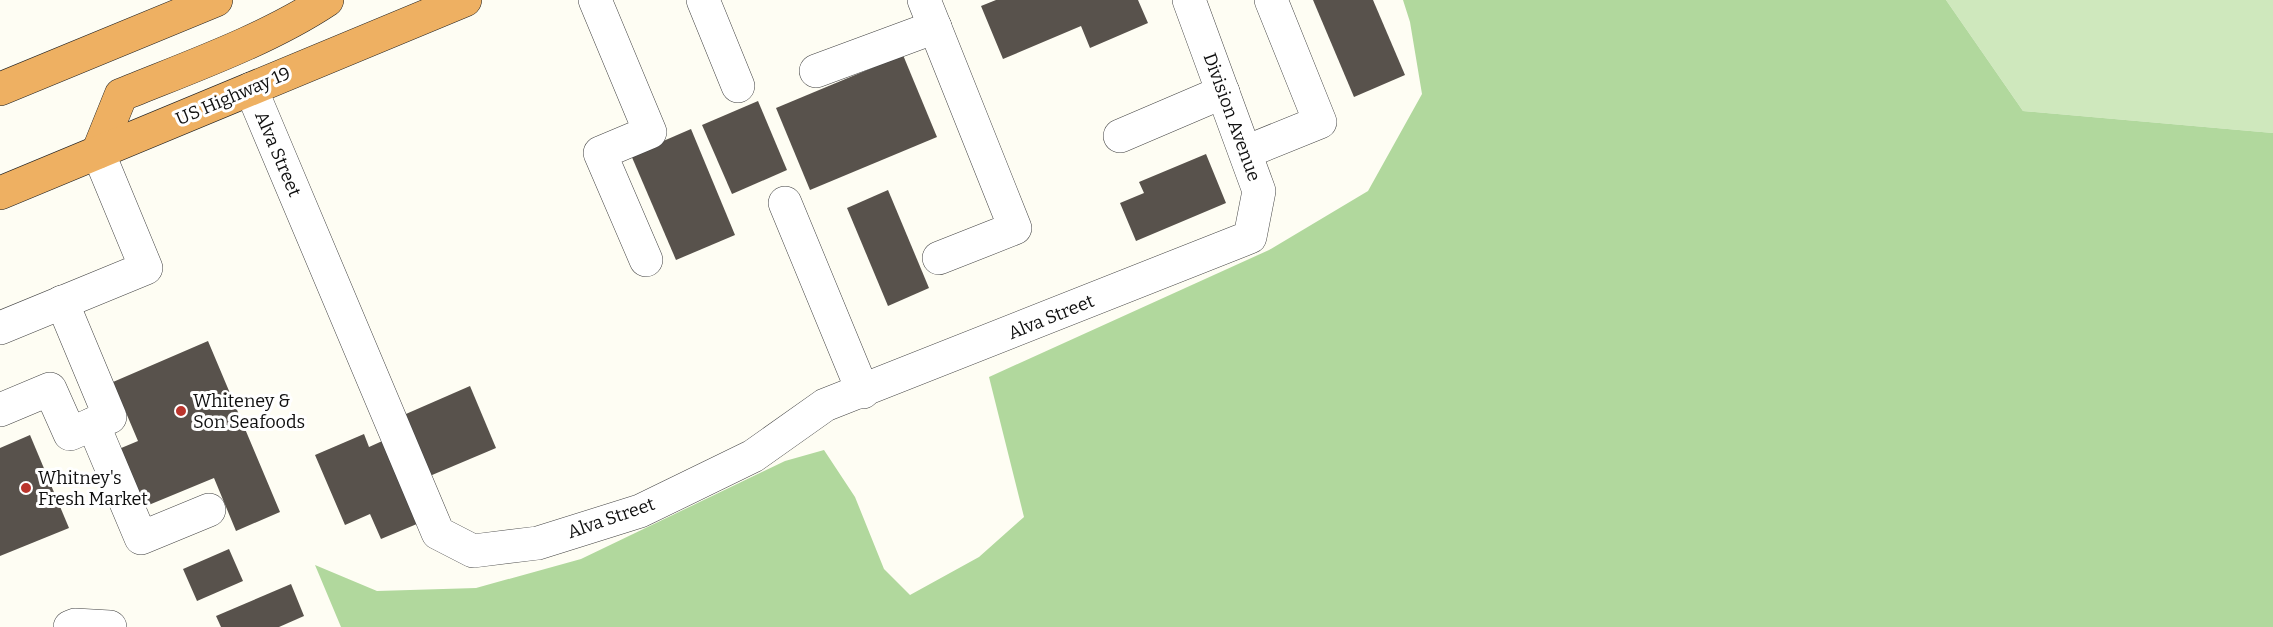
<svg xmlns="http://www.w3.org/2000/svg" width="2273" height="627" font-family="Bitter,serif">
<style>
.green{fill:#cfe8bd}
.forest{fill:#b1d89d}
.building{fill:#58524c}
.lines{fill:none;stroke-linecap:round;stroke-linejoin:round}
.minor-casing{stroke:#434343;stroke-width:34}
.highway-casing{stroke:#212121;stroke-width:34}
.minor{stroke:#fff;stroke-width:33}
.highway{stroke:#eeb062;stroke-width:33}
.poi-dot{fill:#ba352d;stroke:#fff;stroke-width:2}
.labels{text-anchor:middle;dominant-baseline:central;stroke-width:6;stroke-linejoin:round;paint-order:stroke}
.street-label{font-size:18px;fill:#101010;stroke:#fff}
.poi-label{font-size:18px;fill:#101010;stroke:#fff;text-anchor:start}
</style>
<rect width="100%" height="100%" fill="#fefdf3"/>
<path class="green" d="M1946,0H2273V133L2023,111Z"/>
<path class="forest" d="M1403,0H1946L2023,111L2273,133V627H341L315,565L377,591L476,588L581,559L785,461L824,450L855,497L884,569L910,595L979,557L1024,517L989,377L1269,250L1368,191L1422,94L1410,22Z"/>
<g class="building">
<path d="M996,0H1138L1148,23L1090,48L1081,26L1003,59L981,6Z"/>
<path d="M1313,0H1373L1405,75L1354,97Z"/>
<path d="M903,55L937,137L810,190L776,108Z"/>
<path d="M758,101L787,170L732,194L702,125Z"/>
<path d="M691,129L735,235L676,260L631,155Z"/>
<path d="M1206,154L1226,203L1136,241L1120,203L1144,193L1139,182Z"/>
<path d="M888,190L929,288L888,306L847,208Z"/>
<path d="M208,341L280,512L236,531L214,478L139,509L114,451L138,441L113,382Z"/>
<path d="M470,386L496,448L425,478L399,417Z"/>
<path d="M364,434L369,447L389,438L424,521L381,539L370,514L345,525L315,455Z"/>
<path d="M30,435L69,528L0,556V448Z"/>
<path d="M229,549L243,581L197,601L183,569Z"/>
<path d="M291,584L304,616L279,627H221L216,616Z"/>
</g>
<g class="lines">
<g class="minor-casing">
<g id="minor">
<path d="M595,0L650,132L600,153L646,260"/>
<path d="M703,0L738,86"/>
<path d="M924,0L1015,228L939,258"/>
<path d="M816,71L935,27"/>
<path d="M251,89L438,533L473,551L538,543L640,511L753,456L825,405L1250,237L1259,191L1189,0"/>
<path d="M1120,136L1223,92"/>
<path d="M1246,152L1320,122L1271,0"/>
<path d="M785,203L863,392"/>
<path d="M62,302L110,417L93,424L141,538L209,510"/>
<path d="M0,328L146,268L98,152"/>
<path d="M0,410L50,389L70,434L93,424"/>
<path d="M70,627L75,625L110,627"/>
</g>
</g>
<g class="highway-casing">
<g id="highway">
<path d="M0,89L216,0"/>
<path d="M98,152L121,95C187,68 267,40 327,0"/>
<path d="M0,193L465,0"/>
</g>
</g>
<use href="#minor" class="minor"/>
<use href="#highway" class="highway"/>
</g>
<g class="poi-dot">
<circle cx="181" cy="411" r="6"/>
<circle cx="26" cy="488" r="6"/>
</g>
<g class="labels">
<g class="street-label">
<text transform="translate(233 96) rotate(-23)">US Highway 19</text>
<text transform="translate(1232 117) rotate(70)">Division Avenue</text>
<text transform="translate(278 154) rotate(67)">Alva Street</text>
<text transform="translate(1051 317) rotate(-22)">Alva Street</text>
<text transform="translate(611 518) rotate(-19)">Alva Street</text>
</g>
<g class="poi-label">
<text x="193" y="401">Whiteney &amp;<tspan x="193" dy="21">Son Seafoods</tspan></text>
<text x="38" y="478">Whitney's<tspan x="38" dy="21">Fresh Market</tspan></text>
</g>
</g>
</svg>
